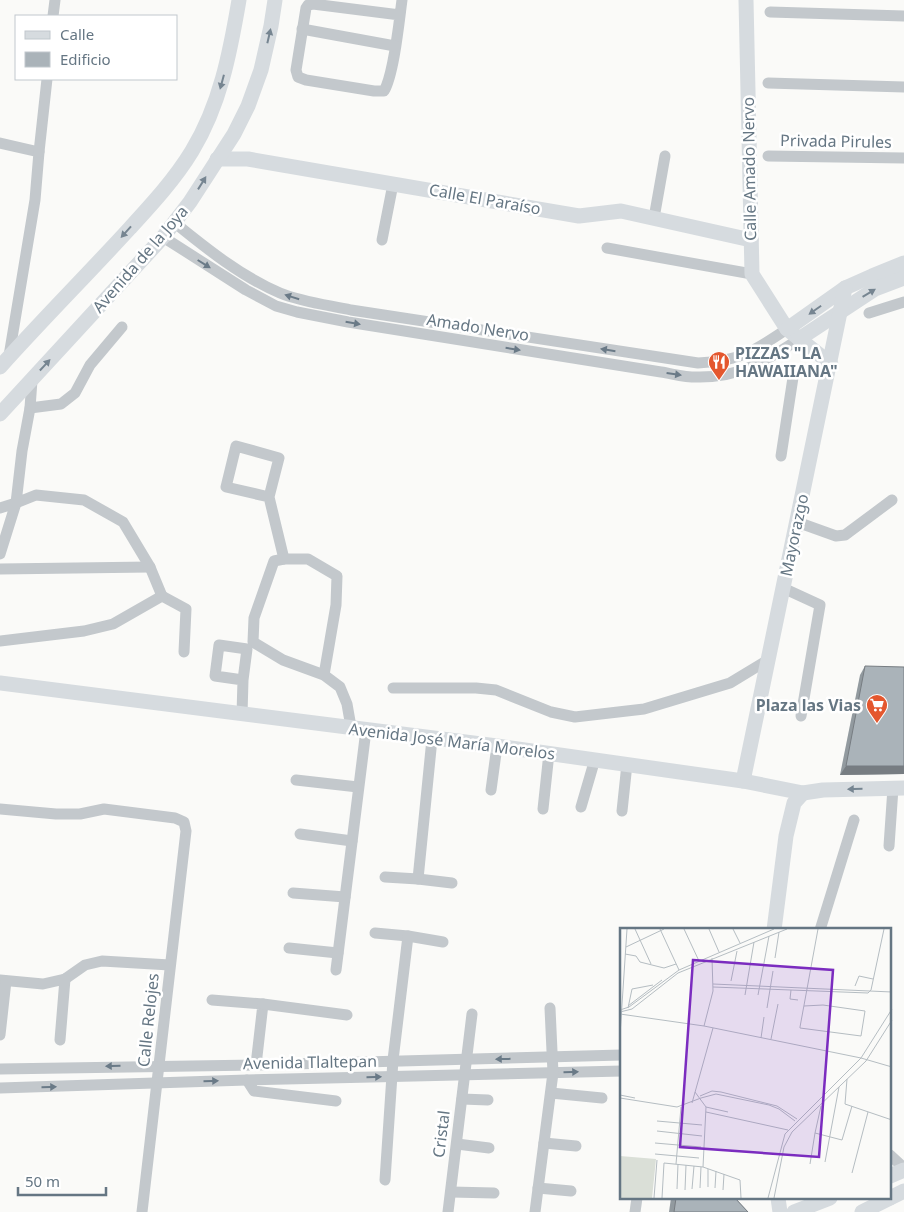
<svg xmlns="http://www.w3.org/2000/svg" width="904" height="1212" font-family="'Noto Sans',sans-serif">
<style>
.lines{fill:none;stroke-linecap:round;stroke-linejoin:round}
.minor{stroke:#c3c8cc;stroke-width:11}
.major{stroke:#d6dbdf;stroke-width:15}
.wall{fill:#929a9f}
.shaded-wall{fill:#777d82}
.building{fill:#aab3b9;stroke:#777d82}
.oneway{fill:#768591}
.oneway2{fill:#6a7a87}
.labels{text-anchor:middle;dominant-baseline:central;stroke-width:5;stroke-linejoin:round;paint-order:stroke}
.street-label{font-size:16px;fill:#657683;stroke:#fff}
.poi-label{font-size:16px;font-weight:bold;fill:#657683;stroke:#fff;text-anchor:start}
.inset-road{fill:none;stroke:#b5bdc2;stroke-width:1}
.view{fill:#7b2cbf;fill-opacity:0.15;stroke:#7b2cbf;stroke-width:2.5}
.inset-edge{fill:none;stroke:#657683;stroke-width:2.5}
</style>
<rect width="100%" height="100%" fill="#fafaf8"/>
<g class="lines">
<g class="minor">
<path d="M770,12L904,16"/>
<path d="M400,15L313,4L308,5L306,8L296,70L298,77L306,80L374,91H384C394,74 399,22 402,0"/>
<path d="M53,16L55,0"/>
<path d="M302,29L395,46"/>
<path d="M768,83L904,87"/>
<path d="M0,143L39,152L35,200L9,356"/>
<path d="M39,152L47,79"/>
<path d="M768,156L904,158"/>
<path d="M654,218L665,156"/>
<path d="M175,223C207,249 242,277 280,293C302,302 328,305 351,310L698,363C740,361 753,352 787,329"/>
<path d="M163,237L246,290L276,306L297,312L348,322L661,372C674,374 687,378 700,377C741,377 766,361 799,339"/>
<path d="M382,240L393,184"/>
<path d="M607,248L752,274"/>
<path d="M869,313L904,302"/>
<path d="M30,408L61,404L75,393L90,365L122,327"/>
<path d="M781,456L794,371"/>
<path d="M269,497L279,458L236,446L226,487L269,497L284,559"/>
<path d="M0,508L16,503L0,554"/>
<path d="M797,522L836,536L845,535L892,500"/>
<path d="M0,569L150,567"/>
<path d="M783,588L820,605L801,716"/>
<path d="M162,596L186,609L184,652"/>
<path d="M0,641L84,631L113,624L162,596L150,567L123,522L84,500L36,495L16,503L22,451L30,408L32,380"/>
<path d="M324,675L336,605L337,576L308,559H284L274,561L254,618L253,642L283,660L324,675L340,687L347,704L351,727"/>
<path d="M393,688H476L496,690L551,712L575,717L644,709L730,683L768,660"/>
<path d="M242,714L243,680L247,649L219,645L215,676L243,680"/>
<path d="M296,780L358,787"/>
<path d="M491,790L497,746"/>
<path d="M581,807L595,759"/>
<path d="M0,809L56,814H80L104,809L175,818L184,822L186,831L142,1212"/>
<path d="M543,809L549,753"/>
<path d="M622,811L627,764"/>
<path d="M300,834L352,841"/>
<path d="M889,846L893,788"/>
<path d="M385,877L418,879L452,883"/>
<path d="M418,879L432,739"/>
<path d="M293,893L345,897"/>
<path d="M820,930L854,820"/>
<path d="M375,933L408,936L443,942"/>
<path d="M289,948L338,953"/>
<path d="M336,970L366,730"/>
<path d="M0,980L43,984L65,979L85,965L102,961L170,965"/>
<path d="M212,1000L263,1004L256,1065"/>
<path d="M263,1004L347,1015"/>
<path d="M0,1035L6,981"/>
<path d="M60,1040L65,979"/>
<path d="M0,1069L256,1065L622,1055"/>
<path d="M247,1080L254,1091L336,1101"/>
<path d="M0,1088L247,1080L622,1071"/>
<path d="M551,1093L602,1098"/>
<path d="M462,1099L488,1100"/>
<path d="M544,1143L576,1146"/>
<path d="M457,1144L489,1148"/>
<path d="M890,1155L904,1168"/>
<path d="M385,1180L393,1060L408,936"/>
<path d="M538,1188L571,1191"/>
<path d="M451,1192L494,1193"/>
<path d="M448,1212L472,1014"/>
<path d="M535,1212L553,1073L550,1008"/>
<path d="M635,1212L637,1198"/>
</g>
<g class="major">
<path d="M746,0L752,274L787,329L831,364"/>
<path d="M217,159H248L579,216L621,211L751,240"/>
<path d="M787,329L845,288L872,276L904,263"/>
<path d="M799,339L875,289L904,278"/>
<path d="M0,367C42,320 87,275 130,228C152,204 175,179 192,151C220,105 230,53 239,0"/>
<path d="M0,414L163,237L190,202L234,134L248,106L261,70L271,26L275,0"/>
<path d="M0,683L497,746L743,781L803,793L823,790L904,788"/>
<path d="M743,781L845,288"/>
<path d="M774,930L786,836L794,803L803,793"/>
<path d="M890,1176L904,1170"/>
<path d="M778,1198L780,1212"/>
<path d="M890,1198L904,1191"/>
<path d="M794,1212L830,1198"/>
<path d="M862,1212L890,1198"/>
</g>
</g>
<g class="wall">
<path d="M865,666L904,774L840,775L860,675Z"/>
<path d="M671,1198H735L748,1212H669Z"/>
</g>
<path class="shaded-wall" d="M846,766H904V774L840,775Z"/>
<g class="building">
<path d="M865,666L904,667V766H846Z"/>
<path d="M676,1198H735L748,1212H674Z"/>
</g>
<defs><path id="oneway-solid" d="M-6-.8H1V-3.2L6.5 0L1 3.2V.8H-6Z" transform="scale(1.25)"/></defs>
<g class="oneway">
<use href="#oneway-solid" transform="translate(269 36) rotate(-77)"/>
<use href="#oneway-solid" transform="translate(222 82) rotate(105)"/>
<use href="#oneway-solid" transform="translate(202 183) rotate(-58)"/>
<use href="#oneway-solid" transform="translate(126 232) rotate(132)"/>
<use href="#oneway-solid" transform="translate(869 293) rotate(-31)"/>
<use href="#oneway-solid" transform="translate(815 310) rotate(145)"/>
<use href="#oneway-solid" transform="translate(45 365) rotate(-47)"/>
<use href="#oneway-solid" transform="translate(855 789) rotate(179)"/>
</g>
<g class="oneway2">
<use href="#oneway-solid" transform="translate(204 264) rotate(32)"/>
<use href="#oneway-solid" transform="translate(292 297) rotate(-163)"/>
<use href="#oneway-solid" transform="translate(353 323) rotate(10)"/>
<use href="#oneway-solid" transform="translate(513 349) rotate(9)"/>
<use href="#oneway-solid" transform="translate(608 350) rotate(-171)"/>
<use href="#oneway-solid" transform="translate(674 374) rotate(8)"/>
<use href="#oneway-solid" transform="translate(503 1059) rotate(179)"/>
<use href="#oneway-solid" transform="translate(113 1066) rotate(179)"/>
<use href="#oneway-solid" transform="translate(571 1072) rotate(-2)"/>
<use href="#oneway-solid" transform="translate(374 1077) rotate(-1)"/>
<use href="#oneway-solid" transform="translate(211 1081) rotate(-2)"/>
<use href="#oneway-solid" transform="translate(49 1087) rotate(-1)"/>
</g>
<defs>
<g id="restaurant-pin" transform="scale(1.125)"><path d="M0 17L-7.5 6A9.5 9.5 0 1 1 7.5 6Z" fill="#e4572e" stroke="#fff"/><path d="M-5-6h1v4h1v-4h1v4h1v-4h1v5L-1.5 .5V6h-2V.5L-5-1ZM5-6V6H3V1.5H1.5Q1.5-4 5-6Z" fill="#fff"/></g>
<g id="supermarket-pin" transform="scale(1.125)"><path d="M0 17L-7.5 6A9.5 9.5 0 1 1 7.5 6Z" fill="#e4572e" stroke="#fff"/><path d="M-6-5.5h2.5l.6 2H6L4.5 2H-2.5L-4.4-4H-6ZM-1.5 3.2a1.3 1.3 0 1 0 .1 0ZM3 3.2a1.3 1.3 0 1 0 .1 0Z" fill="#fff"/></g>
</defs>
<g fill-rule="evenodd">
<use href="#restaurant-pin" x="719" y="362"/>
<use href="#supermarket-pin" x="877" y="705"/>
</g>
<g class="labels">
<g class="street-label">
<text transform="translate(836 141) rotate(1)">Privada Pirules</text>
<text transform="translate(749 169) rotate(-91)">Calle Amado Nervo</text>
<text transform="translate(485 199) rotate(10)">Calle El Paraíso</text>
<text transform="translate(140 259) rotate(-49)">Avenida de la Joya</text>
<text transform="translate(478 327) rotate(9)">Amado Nervo</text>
<text transform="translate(794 535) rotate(-78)">Mayorazgo</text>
<text transform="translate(452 741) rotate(7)">Avenida José María Morelos</text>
<text transform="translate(148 1020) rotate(-84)">Calle Relojes</text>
<text transform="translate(310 1062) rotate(-1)">Avenida Tlaltepan</text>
<text transform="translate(441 1134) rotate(-83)">Cristal</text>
</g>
<g class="poi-label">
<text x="735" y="353">PIZZAS "LA<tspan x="735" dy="18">HAWAIIANA"</tspan></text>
<text x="861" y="705" text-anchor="end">Plaza las Vias</text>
</g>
</g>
<g transform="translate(620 928)">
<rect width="271" height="271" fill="#fafaf8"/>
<path d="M0,228L36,231L32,270H0Z" fill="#dadfd7"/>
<path class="inset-road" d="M15,1L31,36M40,1L59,42M64,1L79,33M89,1L99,24M113,1L120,15M6,19L44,1M5,26L16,28L20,34L44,40L56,36M155,30L159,4M111,53L117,23M93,56L272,64M235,58L239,48L253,51M93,59L248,65L251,62M171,62L170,71L178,72M251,62L264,1M125,67L134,14M138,67L149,8M8,78L42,52M184,78L203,77L245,83L241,108L180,100V99L198,1M8,80L12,61L33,57M147,80L153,43M0,82L9,79L59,42L154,1M0,84L12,81L58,45L167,1M0,86L84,98L241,130L272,139M84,98L93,63L92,30M0,107L7,1M141,110L144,89M151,111L158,76M227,151L225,176L272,192M75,164L86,179L83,239L120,252M0,167L15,170M80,168L92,163L101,164L157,178L177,191M0,170L57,179L81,170M81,170L96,166L149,177L159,181L175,193M72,175L93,100M201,178L195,205L222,212L232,178M86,179L108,184M86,184L168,202M37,193L82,197M37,203L82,208M35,215L81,219M35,226L79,230M205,234L219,159M56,236L61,179M190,236L195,205M232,245L248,184M120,252L121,270M88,259V241M80,260L81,239M95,260L96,243M57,261L58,236M72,261L74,238M65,262L66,237M103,262L104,246M34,270L37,232M42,270L44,235L83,239M148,270L165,206L241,130L272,81M154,270L164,219L172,204L246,133L272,92"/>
<path class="view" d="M73,32L213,42L199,229L60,219Z"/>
<rect width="271" height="271" class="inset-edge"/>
</g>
<rect x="15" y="15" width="162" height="65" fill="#ffffff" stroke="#c1c8cd"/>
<rect x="25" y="31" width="25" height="8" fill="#d6dbdf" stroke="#c1c8cd"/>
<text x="60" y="40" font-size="15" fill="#657683">Calle</text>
<rect x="25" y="52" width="25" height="15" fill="#aab3b9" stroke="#c1c8cd"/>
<text x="60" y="65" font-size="15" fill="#657683">Edificio</text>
<path d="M18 1187v8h88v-8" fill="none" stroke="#657683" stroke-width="2.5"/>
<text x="25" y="1187" font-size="15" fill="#657683" stroke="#ffffff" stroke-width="4" paint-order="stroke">50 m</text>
</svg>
